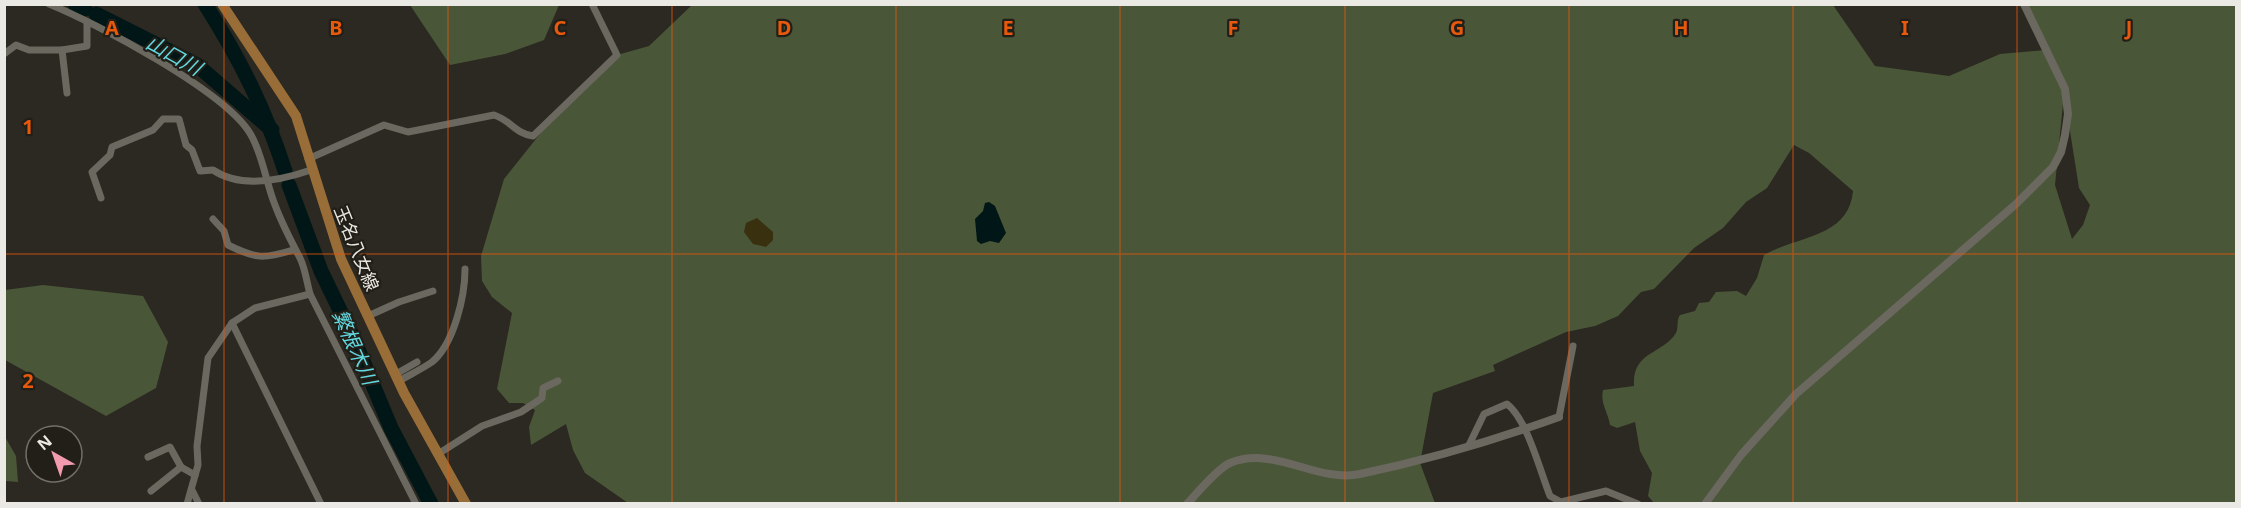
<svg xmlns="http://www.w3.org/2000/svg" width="2241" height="508" font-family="'Noto Sans','Noto Sans JP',sans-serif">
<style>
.green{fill:#4a5638;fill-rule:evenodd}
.sand{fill:#38300f}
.water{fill:#001617}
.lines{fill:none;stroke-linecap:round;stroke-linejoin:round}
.river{stroke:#001617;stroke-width:15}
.minor{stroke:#6a685f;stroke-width:7}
.tertiary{stroke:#6a685f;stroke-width:8}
.primary{stroke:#996d37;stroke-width:10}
.grid{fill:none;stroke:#e8590c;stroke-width:1.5;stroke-opacity:0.55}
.labels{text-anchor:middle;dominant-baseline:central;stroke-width:4.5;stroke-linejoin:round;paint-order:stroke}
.street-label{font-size:18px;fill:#eae9e3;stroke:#211f17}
.water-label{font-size:20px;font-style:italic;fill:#62d8e1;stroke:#211f17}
.grid-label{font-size:20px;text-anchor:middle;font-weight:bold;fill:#e8590c;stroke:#211f17;stroke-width:4.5;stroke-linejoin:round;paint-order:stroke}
</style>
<rect width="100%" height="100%" fill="#2b2921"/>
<g class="green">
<path d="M410,5H559L544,40L505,54L450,65Z"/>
<path d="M692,5H1833L1875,66L1949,76L2000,54L2046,50L2024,5H2236V503H1654L1648,496L1652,473L1640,451L1635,422L1617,428L1610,425C1608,412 1600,404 1603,390L1634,386C1632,351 1662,355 1676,333C1679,327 1676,320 1680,315L1695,311L1699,303L1709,302L1716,292L1737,291L1746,296L1757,278L1764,255C1796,236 1849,238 1853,191L1809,153L1794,145L1767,188L1746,202L1723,228L1694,248L1654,289L1641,292L1618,316L1595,326L1566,332L1493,365L1495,371L1433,393L1420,463L1435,503H628L585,473L573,450L566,424L531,445L529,427L535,410L523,403H509L497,389L512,313L492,297L482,281L481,256L504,179L555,115L617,55L649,46ZM2064,93L2079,188L2090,205L2083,225L2072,239L2055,185Z"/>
<path d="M43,285L143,296L168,342L156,388L106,416L5,360V290Z"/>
<path d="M4,435L16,456L18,482L5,481Z"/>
</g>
<path class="sand" d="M757,218L773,232V240L766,247L753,244L744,232L746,223Z"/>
<path class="water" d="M989,202L995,206L1006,233L999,243L990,241L981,244L977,241L975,219L983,211L985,203Z"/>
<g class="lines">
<g class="river">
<path d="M75,4L85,9"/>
<path d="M205,4C241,61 264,107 285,171"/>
<path d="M96,14L197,65L272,130"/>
<path d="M289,185L321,271L352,335L391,428L431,504"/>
</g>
<g class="minor">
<path d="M49,4C96,23 227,92 251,135C263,156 266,183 275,205C282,224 291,241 300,258C305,268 307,283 310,294L416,504"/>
<path d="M4,54L16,45L29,50H62"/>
<path d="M67,93L62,50L87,46V24"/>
<path d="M308,159L384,125L408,132L494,115C512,121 514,133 533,136L617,55L592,4"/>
<path d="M101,198L92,172L110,155L112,147L153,130L163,119H179L186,145L192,150L200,171L213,170C241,189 282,180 311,170"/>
<path d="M213,219L224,231L228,245C256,259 264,259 293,250"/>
<path d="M368,316L399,302L433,291"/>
<path d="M232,323L321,504"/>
<path d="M396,374L417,362"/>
<path d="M399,381C409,375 422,369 432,362C454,344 465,296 465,269"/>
<path d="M1559,417L1573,346"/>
<path d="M1469,445L1484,414L1507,404C1527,419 1540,471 1550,496L1561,502L1606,491L1638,504"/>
<path d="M438,454L482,426L521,412L542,398L543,388L558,381"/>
<path d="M148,457L170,447L181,467"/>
<path d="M192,490L199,504"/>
<path d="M151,491L181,467L195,475"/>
<path d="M187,504L198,465L197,446L208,358L232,323L255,308L310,294"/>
</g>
<g class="tertiary">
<path d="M1187,504C1197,493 1218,468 1230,463C1274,445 1316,483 1360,474C1427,460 1495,440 1559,417"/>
<path d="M1705,504L1741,455L1796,394L2016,204L2053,167L2061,152L2065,135L2068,114L2065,89L2024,4"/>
</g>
<path class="primary" d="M222,4L296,116L341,259L404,393L466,504"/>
</g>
<path class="grid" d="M224,4V504M448,4V504M672,4V504M896,4V504M1120,4V504M1345,4V504M1569,4V504M1793,4V504M2017,4V504M4,254H2236"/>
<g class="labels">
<g class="street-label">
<text transform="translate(357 248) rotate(68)">玉名八女線</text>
</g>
<g class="water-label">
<text transform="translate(174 55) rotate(29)">山口川</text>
<text transform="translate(355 347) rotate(66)">繁根木川</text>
</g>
</g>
<g class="grid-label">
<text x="112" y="35">A</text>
<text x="336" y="35">B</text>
<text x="560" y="35">C</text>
<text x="784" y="35">D</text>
<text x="1008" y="35">E</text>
<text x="1233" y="35">F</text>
<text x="1457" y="35">G</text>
<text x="1681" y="35">H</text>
<text x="1905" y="35">I</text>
<text x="2129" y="35">J</text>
<text x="28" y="134">1</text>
<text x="28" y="388">2</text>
</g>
<rect width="2241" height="508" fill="none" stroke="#eae9e3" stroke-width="12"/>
<g transform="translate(54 454) rotate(320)"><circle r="28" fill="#211f17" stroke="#717069" stroke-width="1.5"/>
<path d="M0-4.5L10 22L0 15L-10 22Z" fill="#f29aae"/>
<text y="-9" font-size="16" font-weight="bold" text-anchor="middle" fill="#eae9e3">N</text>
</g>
</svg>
